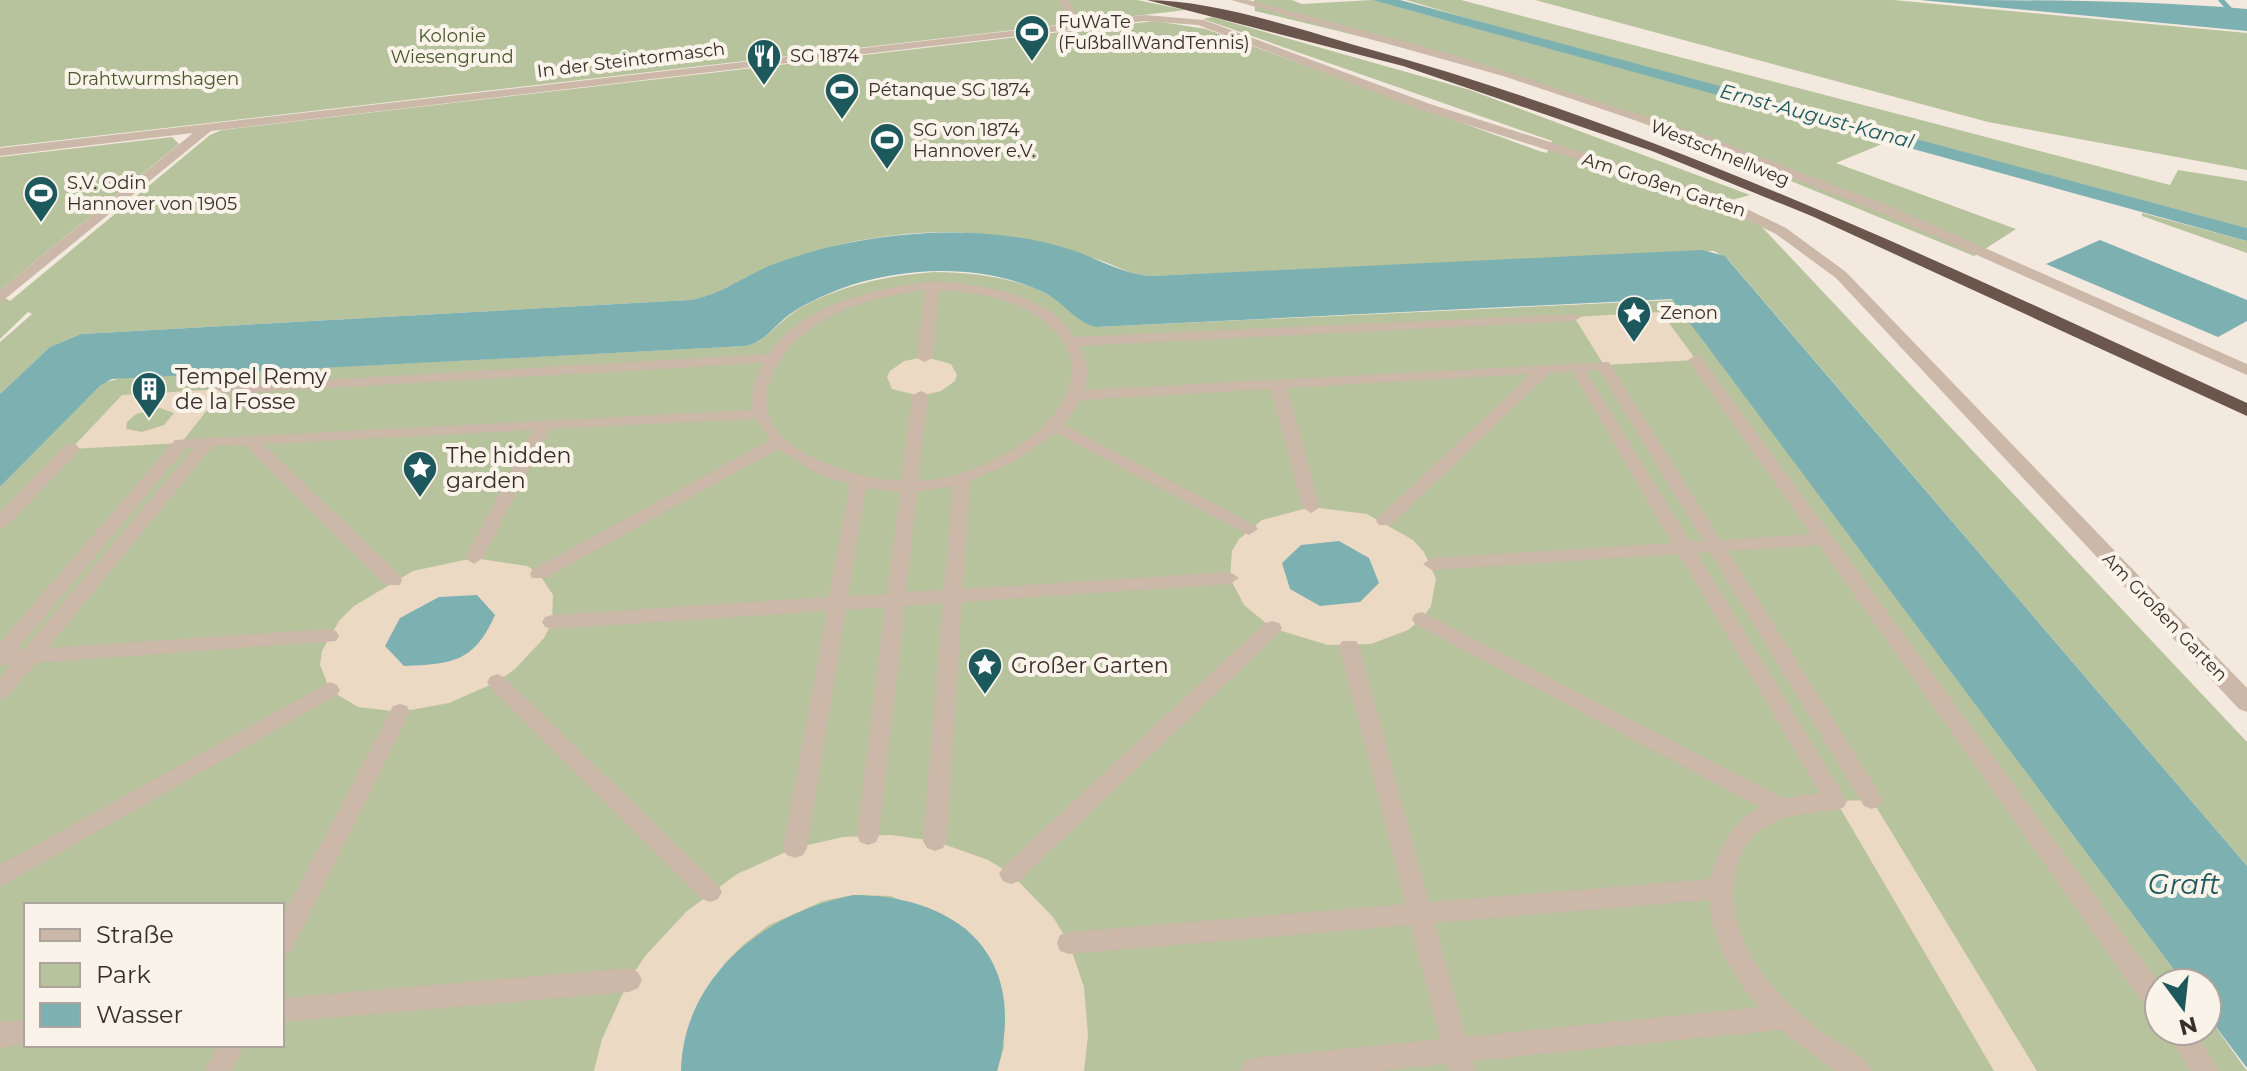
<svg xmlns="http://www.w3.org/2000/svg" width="2247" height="1071" font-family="Montserrat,sans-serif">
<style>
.green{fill:#b7c39d;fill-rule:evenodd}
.plaza{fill:#ecd9c4;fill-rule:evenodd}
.water{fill:#7cb0b1}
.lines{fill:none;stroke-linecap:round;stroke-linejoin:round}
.stream{stroke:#7cb0b1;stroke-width:5}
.pedestrian{fill:#ccb8a9;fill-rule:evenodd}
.minor{fill:#ccb8a9;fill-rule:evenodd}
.trunk{fill:#6a564d;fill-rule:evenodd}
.labels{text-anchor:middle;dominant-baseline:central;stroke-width:8;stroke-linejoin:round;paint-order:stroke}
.far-poi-label{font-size:18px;fill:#392e29;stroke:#faf3ea;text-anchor:start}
.far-park-label{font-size:18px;fill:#49582c;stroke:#faf3ea}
.far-street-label{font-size:18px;fill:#392e29;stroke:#faf3ea}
.far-water-label{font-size:20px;font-style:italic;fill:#1d595c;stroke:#faf3ea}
.poi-label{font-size:22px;fill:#392e29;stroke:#faf3ea;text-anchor:start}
.near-water-label{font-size:28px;font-style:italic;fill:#1d595c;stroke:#faf3ea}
</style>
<rect width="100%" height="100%" fill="#f3e9de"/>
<g class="green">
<path d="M0,0H1137L1186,10L0,147Z"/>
<path d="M1254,0H1292L1302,4L1372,0L1841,128L1887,142L1836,163L2016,229L1974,256C1831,198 1689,136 1543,88C1448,57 1351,34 1255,11Z"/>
<path d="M1406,0H1461L2170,185L2178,170L2247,181V228L1517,33Z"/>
<path d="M1535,0H1893L2247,33V170L1988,122Z"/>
<path d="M1212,17L1470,90L1750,195L1721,203L1761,226L2247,742V866L1728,259L1714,251L1151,276C1129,275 1114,264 1093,258C1046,245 991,232 942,232C883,233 823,245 768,267C742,278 718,296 689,300L81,334L50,347L0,394V342L32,314L28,312L0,339V303L5,298L10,301L210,135L222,130L1155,21L1206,29L1539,151L1547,153L1552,141L1203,19Z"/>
<path d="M172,137L179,144L0,290V157Z"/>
<path d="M2142,213L2247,241V253L2142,216Z"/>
<path d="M935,272C976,273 1019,277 1056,299C1070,307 1080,323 1096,327L1675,300L2184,983H2159V1031H2207V1015L2247,1071H0V487L103,383L121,378L746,346C766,342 779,321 797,310C840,285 885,276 935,272ZM26,905H282V1045H26Z"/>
</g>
<g class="plaza">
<path d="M1661,312L1696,360L1604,365L1574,317Z"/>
<path d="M925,357L951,364L957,375L955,381L941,391L920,396L892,389L887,377L890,371L904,361Z"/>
<path d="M224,389L181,443L71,449L122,395ZM160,408L174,413L164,425L142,432L126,429L127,422L136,414Z"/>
<path d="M1311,507L1367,514L1413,540L1424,552L1436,579L1431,606L1422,619L1408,630L1371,644L1328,645L1272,628L1244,605L1230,578L1232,551L1239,539L1262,520Z"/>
<path d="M474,558L527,566L539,574L553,595L552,622L544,638L516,668L497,682L449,703L400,712L358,707L330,690L320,665L322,651L339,621L354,606L413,571Z"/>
<path d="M1872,800L2037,1071H1994L1836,801Z"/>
<path d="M891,835L935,841L988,860L1011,874L1053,917L1069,943L1084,987L1088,1035L1084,1071H997L1004,1047L999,978L983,947L965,928L891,896L853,895L823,901L769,925L743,945L724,964L681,1071H594L602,1039L629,980L646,955L687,911L737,874L795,848L843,837Z"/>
</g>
<g class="water">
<path d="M1372,0H1400L2247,228V241Z"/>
<path d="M1920,0C2029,0 2138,0 2247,9V31Z"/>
<path d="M928,233C975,231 1024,235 1069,249C1097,258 1122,274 1151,276L1702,250L1725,256L2247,866V1068L2207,1015V983H2184L1672,299L1096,327C1077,323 1063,302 1045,293C984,263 903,266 840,289C822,296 805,304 790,314C775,325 765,342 746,346L112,379L101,385L0,487V394L50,347L81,334L689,300C718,296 743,277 769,266C820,246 873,236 928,233Z"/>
<path d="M2100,240L2247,300V321L2218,337L2046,264Z"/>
<path d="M1339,541L1369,558L1379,583L1360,602L1320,606L1290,589L1282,563L1301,545Z"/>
<path d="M477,595L495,615C474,662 453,664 404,666L385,646L400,618L439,597Z"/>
<path d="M854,895C962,896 1029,959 997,1071H681C683,975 767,912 854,895Z"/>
</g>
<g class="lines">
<path class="stream" d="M2221,0L2234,14"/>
<g class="pedestrian">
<path d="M933,281C982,285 1046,292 1075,337L1579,314L1581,317L1574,321L1080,346L1088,369L1085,390L1609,362L1721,540L1811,534L1688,360L1696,355L1701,357L2159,983V1016L2150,1013L1819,545L1728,551L1880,794L1883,800L1880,806L1872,809L1864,806L1710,552L1697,553L1847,801L1844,807L1836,810C1795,814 1750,818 1737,866C1719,934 1773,996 1825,1034C1840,1045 1865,1054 1872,1071H1834L1781,1030L1473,1061L1475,1071H1449L1447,1064L1380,1071H1240L1244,1062L1253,1058L1440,1039L1411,925L1069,954L1060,951L1057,943L1060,935L1069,932L1406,904L1339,646L1342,641H1356L1359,646L1429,902L1710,879C1719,849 1730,823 1760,807L1415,624L1412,619L1415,614L1422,612L1783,798L1820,793L1679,554L1432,570L1423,564L1432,558L1672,543L1572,371L1550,373L1391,525H1379L1376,521L1379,517L1531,374L1287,388L1320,507L1311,513L1302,507L1271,389L1081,400L1064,425L1255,525L1258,529L1249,535L1056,433L1014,462L970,481L963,589L1230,572L1239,578L1230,584L962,602L947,841L943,848L935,851L927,848L923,841L943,603L905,606L879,835L876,842L868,845L860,842L857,835L885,607L846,610L807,848L803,855L795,858L787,855L783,848L827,611L552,629L545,627L542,622L545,617L552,615L829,597L850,484L818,474L778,449L546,578H532L530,574L532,570L770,440L756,419L550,429L483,558L474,564L465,558L533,430L263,444L400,575L402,580L400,585H386L245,445L213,446L48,648L329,629L336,631L339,636L336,641L36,663L7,697L0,700V678L11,665H0V643L175,440L752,410L753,385L763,363L224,394L216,389L218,386L768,354C806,302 873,289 933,281ZM925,290L917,357L920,360L925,362L933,357L939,290C967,292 997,295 1023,308C1106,352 1071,417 1005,454C978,469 949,480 918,481L928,396L926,393L920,391L912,396L901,481C849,478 734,444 775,370C782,357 789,345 801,336C836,307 881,296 925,290ZM1599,370L1703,541H1690L1586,371ZM195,447L24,649L17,650L186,448ZM953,486L944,590L906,592L917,492ZM866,488L900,492L887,594L848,596ZM1709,900C1712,941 1733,977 1759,1007L1466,1037L1435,923Z"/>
<path d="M71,444L77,445L79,449L77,453L6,527L0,529V512L65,445Z"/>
<path d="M1272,621L1279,623L1282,628L1279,633L1019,881L1011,884L1003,881L999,874L1003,867L1265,623Z"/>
<path d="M497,674L504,677L718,885L722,892L718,899L710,902L702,899L490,687L487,682L490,677Z"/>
<path d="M330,682L337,685L340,690L337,695L0,887V865Z"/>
<path d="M400,704L407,706L410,712L291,952L282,955V919L393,706Z"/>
<path d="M629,968L638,972L642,980L638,988L629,992L282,1022V998Z"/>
<path d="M26,1020V1044L0,1048V1022Z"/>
<path d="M2165,1031H2194L2220,1071H2191Z"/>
<path d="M217,1045H244L232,1071H205Z"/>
</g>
<g class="minor">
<path d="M1059,0H1069L1080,22L1145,15L1204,20L1430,104L1720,196L1786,228L1846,272L2247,688V712L2239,709L1836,278L1776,234L1710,202L1422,110L1198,25L1145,21L211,131L0,303V290L193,133L0,156V148L1070,24Z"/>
<path d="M1231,0H1248L1444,52L1712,138L1899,210L2247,364V375L1889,216L1703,143L1503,76Z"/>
</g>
<path class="trunk" d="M1147,0C1215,0 1306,31 1372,50C1677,134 1960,272 2247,403V416L1814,217L1652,151L1403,66Z"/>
</g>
<defs>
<g id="stadium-pin" transform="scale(1.8)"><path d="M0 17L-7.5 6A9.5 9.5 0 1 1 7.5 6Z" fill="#1d595c" stroke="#faf3ea"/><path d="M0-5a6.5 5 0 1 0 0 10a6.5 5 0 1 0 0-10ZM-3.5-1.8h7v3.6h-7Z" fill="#fff"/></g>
<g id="restaurant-pin" transform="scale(1.8)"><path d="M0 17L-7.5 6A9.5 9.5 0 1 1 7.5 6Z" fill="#1d595c" stroke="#faf3ea"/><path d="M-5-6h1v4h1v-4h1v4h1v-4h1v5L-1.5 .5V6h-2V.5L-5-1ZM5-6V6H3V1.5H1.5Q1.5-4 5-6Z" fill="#fff"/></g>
<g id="sight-pin" transform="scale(1.8)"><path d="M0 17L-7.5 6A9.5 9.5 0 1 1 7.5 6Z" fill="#1d595c" stroke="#faf3ea"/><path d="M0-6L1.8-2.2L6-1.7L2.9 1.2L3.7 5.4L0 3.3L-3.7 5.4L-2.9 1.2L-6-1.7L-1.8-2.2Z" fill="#fff"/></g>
<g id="building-pin" transform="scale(1.8)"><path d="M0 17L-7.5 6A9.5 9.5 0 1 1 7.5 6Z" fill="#1d595c" stroke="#faf3ea"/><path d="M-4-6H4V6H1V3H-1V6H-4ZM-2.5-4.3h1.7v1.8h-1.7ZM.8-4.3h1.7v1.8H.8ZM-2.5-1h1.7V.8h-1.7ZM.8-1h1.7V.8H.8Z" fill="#fff"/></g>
</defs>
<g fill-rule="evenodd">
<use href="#stadium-pin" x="1032" y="32"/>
<use href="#restaurant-pin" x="764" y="56"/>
<use href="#stadium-pin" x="842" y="90"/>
<use href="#stadium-pin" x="887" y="140"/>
<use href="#stadium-pin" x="41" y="193"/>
<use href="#sight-pin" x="1634" y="313"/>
<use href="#building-pin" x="149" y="389"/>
<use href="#sight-pin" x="420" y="468"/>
<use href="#sight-pin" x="985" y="665"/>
</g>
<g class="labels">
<g class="far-poi-label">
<text x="1058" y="22">FuWaTe<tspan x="1058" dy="21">(FußballWandTennis)</tspan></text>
<text x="790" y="56">SG 1874</text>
<text x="868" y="90">Pétanque SG 1874</text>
<text x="913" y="130">SG von 1874<tspan x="913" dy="21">Hannover e.V.</tspan></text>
<text x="67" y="183">S.V. Odin<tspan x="67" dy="21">Hannover von 1905</tspan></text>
<text x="1660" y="313">Zenon</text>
</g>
<g class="far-park-label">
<text x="452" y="36">Kolonie<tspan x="452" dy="21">Wiesengrund</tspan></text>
<text x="153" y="79">Drahtwurmshagen</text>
</g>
<g class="far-street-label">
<text transform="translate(631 60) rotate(-7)">In der Steintormasch</text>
<text transform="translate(1720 153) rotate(22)">Westschnellweg</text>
<text transform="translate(1664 185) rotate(18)">Am Großen Garten</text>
<text transform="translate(2165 617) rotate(46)">Am Großen Garten</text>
</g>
<g class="far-water-label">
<text transform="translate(1817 116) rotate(15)">Ernst-August-Kanal</text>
</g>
<g class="poi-label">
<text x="175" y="376">Tempel Remy<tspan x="175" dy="25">de la Fosse</tspan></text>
<text x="446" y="455">The hidden<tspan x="446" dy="25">garden</tspan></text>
<text x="1011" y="665">Großer Garten</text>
</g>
<g class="near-water-label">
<text x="2184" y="884">Graft</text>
</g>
</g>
<rect x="24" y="903" width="260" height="144" fill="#faf3ea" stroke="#ada49d" stroke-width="2"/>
<rect x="40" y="929" width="40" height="12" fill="#ccb8a9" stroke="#ada49d" stroke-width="2"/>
<text x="96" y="943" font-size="24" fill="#392e29">Straße</text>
<rect x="40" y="963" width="40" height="24" fill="#b7c39d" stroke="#ada49d" stroke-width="2"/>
<text x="96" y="983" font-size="24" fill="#392e29">Park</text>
<rect x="40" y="1003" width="40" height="24" fill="#7cb0b1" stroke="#ada49d" stroke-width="2"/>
<text x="96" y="1023" font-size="24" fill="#392e29">Wasser</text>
<g transform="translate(2183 1007) rotate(165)"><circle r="38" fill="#faf3ea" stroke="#ada49d" stroke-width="2"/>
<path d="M0-6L14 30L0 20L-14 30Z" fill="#1d595c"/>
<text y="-12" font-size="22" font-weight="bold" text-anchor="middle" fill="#392e29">N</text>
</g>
</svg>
